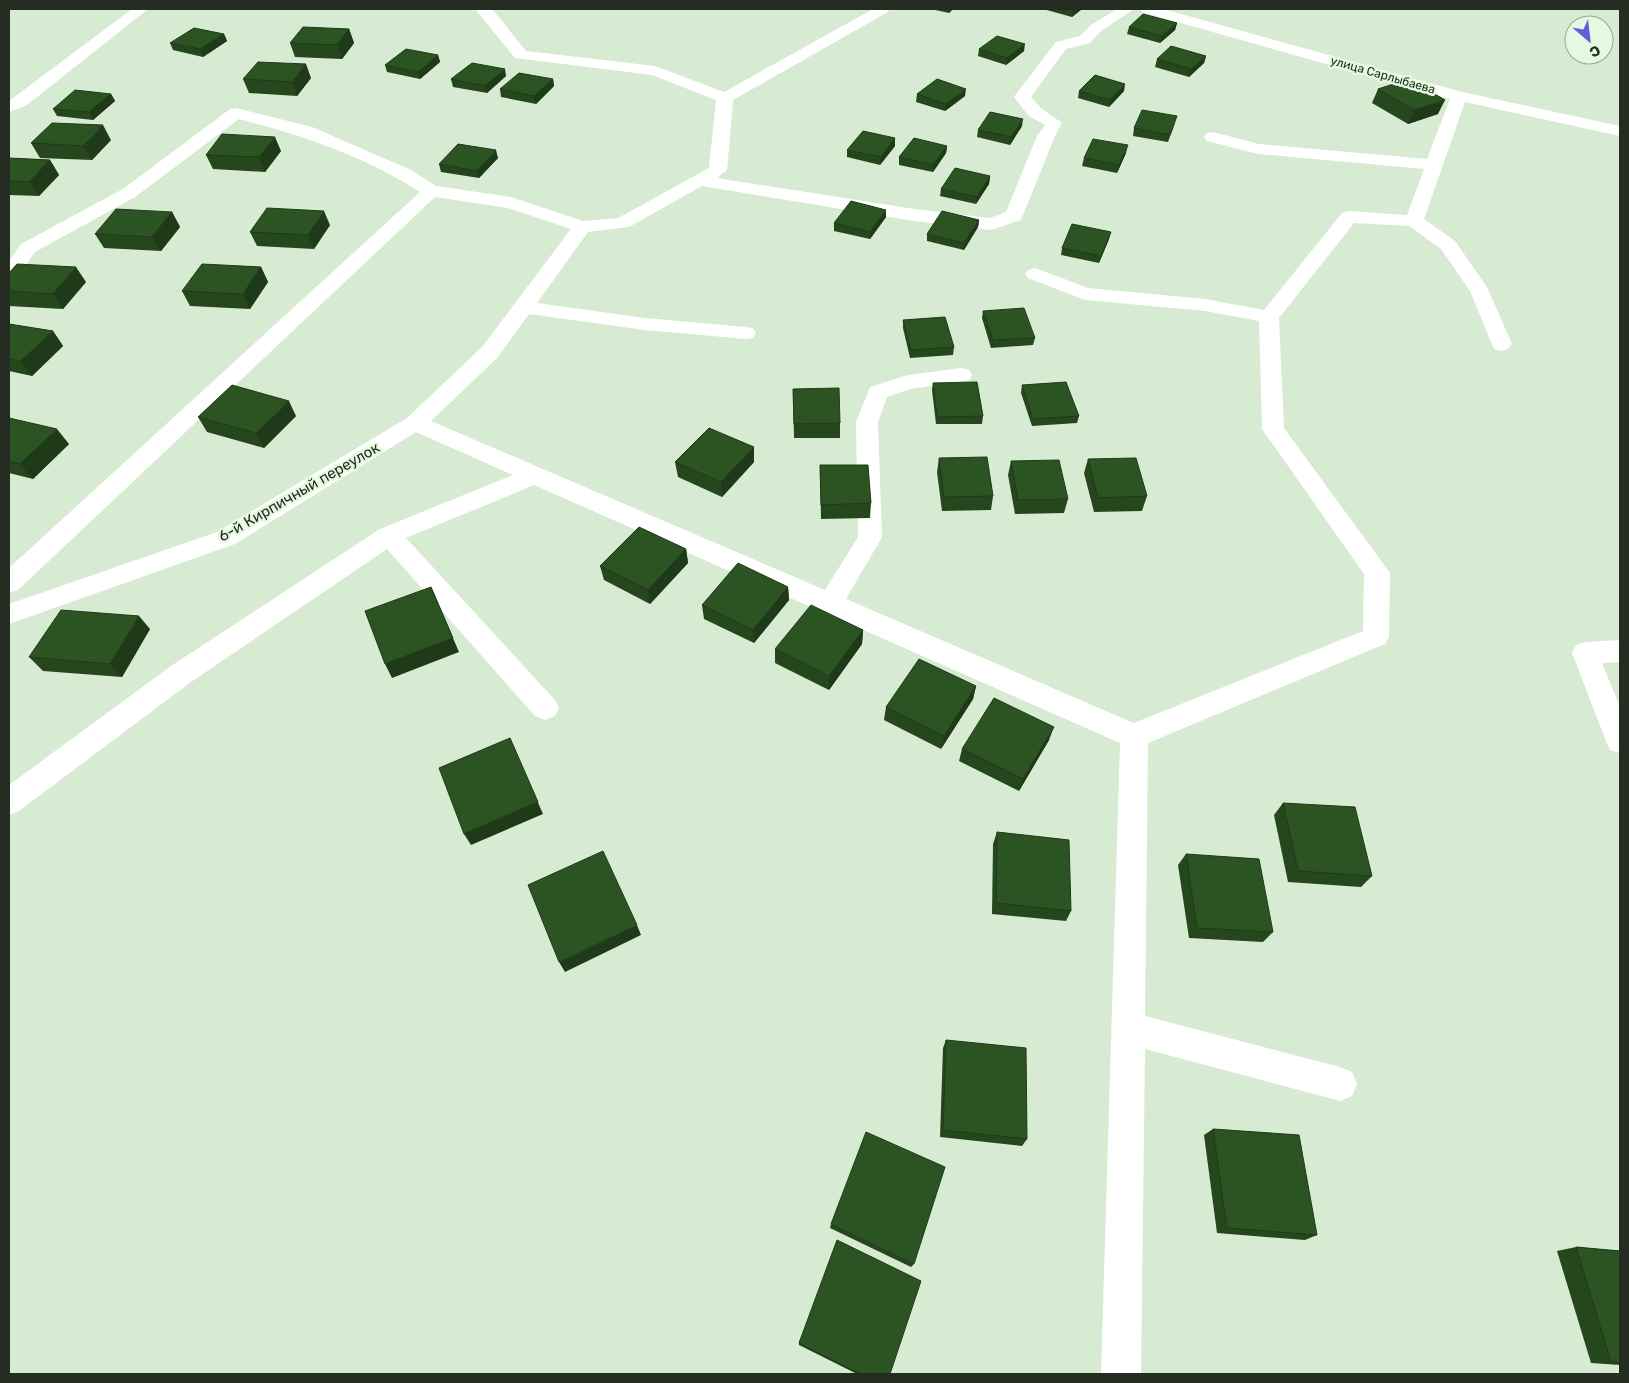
<svg xmlns="http://www.w3.org/2000/svg" width="1629" height="1383" font-family="Rubik,sans-serif">
<style>
.lines{fill:none;stroke-linecap:round;stroke-linejoin:round}
.minor{fill:#fff;fill-rule:evenodd}
.wall{fill:#26471d}
.shaded-wall{fill:#1f3a18}
.building{fill:#2c5322;stroke:#1f3a18}
.labels{text-anchor:middle;dominant-baseline:central;stroke-width:5;stroke-linejoin:round;paint-order:stroke}
.far-street-label{font-size:12px;fill:#252d23;stroke:#e4f9df}
.street-label{font-size:15px;fill:#252d23;stroke:#e4f9df}
</style>
<rect width="100%" height="100%" fill="#d7ebd2"/>
<g class="lines">
<g class="minor">
<path d="M132,9H148L27,105L9,112V101Z"/>
<path d="M475,9L493,10L526,51L655,66L724,92L873,9H890L888,12L733,100L727,170L717,178L914,209L990,218L1006,212L1037,136L1045,125L1029,116L1014,97L1016,94L1056,42L1080,36L1091,25L1117,9H1134L1101,31L1090,43L1066,49L1031,97L1041,108L1062,123L1055,136L1021,220L991,230L914,221L702,186L629,227L588,232L537,303L645,318L746,327L753,328L756,333L753,338L746,339L645,330L529,314L498,357L431,421L825,590L858,537L856,422L870,387L908,375L961,368L969,370L972,375L969,380L911,389L887,397L878,422L882,537L846,599L1134,723L1363,631L1364,574L1262,429L1259,321L1205,311L1085,300L1028,278L1025,274L1028,270L1035,268L1088,288L1205,299L1264,310L1342,213L1349,211L1407,215L1424,169L1258,154L1207,141L1204,137L1207,133L1213,132L1259,144L1427,159L1450,99L1142,12L1140,9H1163L1462,92L1620,126V136L1465,102L1424,219L1455,241L1487,287L1512,344L1508,349L1501,351L1494,349L1470,291L1441,249L1409,226L1354,223L1279,318L1284,428L1390,573L1389,637L1385,644L1148,743L1145,1016L1340,1067L1352,1072L1357,1084L1352,1096L1340,1101L1145,1049L1141,1374H1101L1120,743L534,485L406,538L555,700L559,708L555,716L545,720L535,716L387,549L191,682L19,811L9,815V785L171,666L380,529L513,475L416,432L235,544L9,624V604L217,532L407,418L482,347L571,229L508,208L435,197L18,590L9,593V568L420,192C365,156 301,135 239,119L135,197L35,252L16,279L9,281V261L21,244L123,189L230,109L236,108L312,127L411,170L436,186L511,197L583,221L618,218L709,168L716,100L652,75L515,58Z"/>
<path d="M1620,640V662L1602,663L1620,707V753L1610,750L1606,741L1572,653L1576,645L1585,642Z"/>
</g>
</g>
<g class="wall">
<path d="M931,9H953L949,13Z"/>
<path d="M1043,9H1082L1072,17Z"/>
<path d="M1177,23L1175,30L1160,43L1127,34L1129,27Z"/>
<path d="M349,29L354,43L342,59L295,57L290,43Z"/>
<path d="M224,34L227,41L203,57L173,50L170,43Z"/>
<path d="M979,49L1024,51L1006,65L978,56Z"/>
<path d="M438,55L440,62L420,79L387,72L385,65Z"/>
<path d="M1206,56L1204,63L1189,77L1155,67L1157,59Z"/>
<path d="M506,76L487,93L453,87L451,79Z"/>
<path d="M311,78L297,96L249,93L243,79Z"/>
<path d="M553,79L554,86L536,104L501,97L500,89Z"/>
<path d="M1378,89L1438,114L1408,124L1372,103Z"/>
<path d="M1079,91H1124L1109,107L1078,98Z"/>
<path d="M111,94L115,101L93,120L57,116L53,109Z"/>
<path d="M917,94L965,96L945,111L916,102Z"/>
<path d="M1175,123L1168,142L1133,136L1134,128Z"/>
<path d="M1022,126L1010,145L977,137L978,130Z"/>
<path d="M895,138V146L880,165L847,157V150Z"/>
<path d="M111,140L92,160L40,158L31,143Z"/>
<path d="M947,146L946,153L933,172L899,165V157Z"/>
<path d="M281,151L265,172L213,169L206,155Z"/>
<path d="M1126,153L1117,173L1082,166L1084,158Z"/>
<path d="M9,158L50,160L59,175L39,196L9,195Z"/>
<path d="M498,158L479,178L441,172L439,164Z"/>
<path d="M990,176L989,184L976,204L940,196L941,189Z"/>
<path d="M172,212L180,227L161,251L104,248L95,234Z"/>
<path d="M886,217L870,239L834,231V223Z"/>
<path d="M979,220L978,227L964,250L927,241V234Z"/>
<path d="M330,225L314,249L257,246L250,232Z"/>
<path d="M1109,239L1099,263L1061,255L1062,248Z"/>
<path d="M261,267L268,282L250,309L190,306L182,291Z"/>
<path d="M9,273L86,282L63,309L9,306Z"/>
<path d="M983,311L1035,338L1033,345L991,348L982,318Z"/>
<path d="M903,320L954,347L953,355L910,358L903,328Z"/>
<path d="M9,324L53,331L63,346L32,376L9,371Z"/>
<path d="M933,383L983,416L982,424H936L932,390Z"/>
<path d="M1022,385L1079,416L1077,423L1032,426L1021,393Z"/>
<path d="M793,389L840,423V438H794Z"/>
<path d="M296,416L264,448L207,432L198,417Z"/>
<path d="M9,418L69,444L33,479L9,473Z"/>
<path d="M939,458L993,496L991,510L942,511L937,472Z"/>
<path d="M1088,459L1147,496L1142,511L1094,512L1084,473Z"/>
<path d="M1011,461L1068,499L1064,513L1015,514L1008,475Z"/>
<path d="M675,462H754L722,497L678,477Z"/>
<path d="M820,465L871,503L870,518L821,519Z"/>
<path d="M686,549L688,563L650,604L604,580L600,566Z"/>
<path d="M788,587L789,600L754,643L704,619L702,605Z"/>
<path d="M150,629L122,677L43,671L29,657Z"/>
<path d="M863,630L862,644L829,690L775,663V649Z"/>
<path d="M976,686L973,699L941,749L884,720L886,707Z"/>
<path d="M1049,740L1019,791L959,761L962,749Z"/>
<path d="M1283,803L1372,876L1361,887L1288,882L1274,815Z"/>
<path d="M997,832L1071,911L1066,921L992,914L993,844Z"/>
<path d="M1186,854L1273,932L1263,942L1189,938L1178,865Z"/>
<path d="M946,1040L1027,1139L1022,1146L940,1137L943,1048Z"/>
<path d="M1213,1129L1317,1235L1305,1240L1217,1233L1204,1135Z"/>
<path d="M831,1224L914,1264L911,1267L830,1228Z"/>
<path d="M1576,1247L1620,1251V1365L1591,1363L1557,1251Z"/>
<path d="M799,1343L890,1374H857L799,1345Z"/>
</g>
<g class="shaded-wall">
<path d="M949,9H953L949,13Z"/>
<path d="M1074,9H1082L1072,17L1073,10Z"/>
<path d="M1177,23L1175,30L1160,43L1162,36Z"/>
<path d="M349,29L354,43L342,59L337,45Z"/>
<path d="M224,34L227,41L203,57L200,49Z"/>
<path d="M1025,44L1024,51L1006,65L1007,58Z"/>
<path d="M438,55L440,62L420,79L418,72Z"/>
<path d="M1206,56L1204,63L1189,77L1191,69Z"/>
<path d="M306,64L311,78L297,96L292,82Z"/>
<path d="M505,69L506,76L487,93L485,86Z"/>
<path d="M553,79L554,86L536,104L534,96Z"/>
<path d="M1125,84L1124,91L1109,107L1110,100Z"/>
<path d="M966,89L965,96L945,111L946,104Z"/>
<path d="M111,94L115,101L93,120L89,112Z"/>
<path d="M1445,100L1438,114L1408,124L1414,110Z"/>
<path d="M1023,119L1022,126L1010,145L1011,137Z"/>
<path d="M103,125L111,140L92,160L83,146Z"/>
<path d="M275,137L281,151L265,172L259,157Z"/>
<path d="M895,138V146L880,165L881,157Z"/>
<path d="M1128,145L1126,153L1117,173L1119,165Z"/>
<path d="M947,146L946,153L933,172V165Z"/>
<path d="M496,150L498,158L479,178L477,171Z"/>
<path d="M50,160L59,175L39,196L29,182Z"/>
<path d="M990,176L989,184L976,204L977,197Z"/>
<path d="M886,210V217L870,239V232Z"/>
<path d="M324,211L330,225L314,249L308,235Z"/>
<path d="M172,212L180,227L161,251L152,237Z"/>
<path d="M979,220L978,227L964,250V243Z"/>
<path d="M1111,232L1109,239L1099,263L1101,256Z"/>
<path d="M76,267L86,282L63,309L53,294Z"/>
<path d="M261,267L268,282L250,309L243,294Z"/>
<path d="M53,331L63,346L32,376L21,361Z"/>
<path d="M289,401L296,416L264,448L256,433Z"/>
<path d="M57,429L69,444L33,479L20,464Z"/>
<path d="M754,447V462L722,497L721,482Z"/>
<path d="M686,549L688,563L650,604L648,590Z"/>
<path d="M431,587L459,652L392,678L385,664Z"/>
<path d="M788,587L789,600L754,643L753,630Z"/>
<path d="M139,616L150,629L122,677L110,664Z"/>
<path d="M863,630L862,644L829,690V676Z"/>
<path d="M976,686L973,699L941,749L944,736Z"/>
<path d="M1054,727L1049,740L1019,791L1023,779Z"/>
<path d="M510,738L543,814L471,845L464,834Z"/>
<path d="M637,925L641,935L565,972L559,962Z"/>
</g>
<g class="building">
<path d="M1143,14L1177,23L1162,36L1129,27Z"/>
<path d="M303,27L349,29L337,45L290,43Z"/>
<path d="M194,28L224,34L200,49L170,43Z"/>
<path d="M997,36L1025,44L1007,58L979,49Z"/>
<path d="M1171,46L1206,56L1191,69L1157,59Z"/>
<path d="M406,49L438,55L418,72L385,65Z"/>
<path d="M258,62L306,64L292,82L243,79Z"/>
<path d="M472,63L505,69L485,86L451,79Z"/>
<path d="M519,73L553,79L534,96L500,89Z"/>
<path d="M1095,75L1125,84L1110,100L1079,91Z"/>
<path d="M937,79L966,89L946,104L917,94Z"/>
<path d="M1409,79L1445,100L1414,110L1378,89Z"/>
<path d="M75,90L111,94L89,112L53,109Z"/>
<path d="M1142,110L1177,116L1170,135L1134,128Z"/>
<path d="M990,112L1023,119L1011,137L978,130Z"/>
<path d="M52,123L103,125L83,146L31,143Z"/>
<path d="M863,131L895,138L881,157L847,150Z"/>
<path d="M222,134L275,137L259,157L206,155Z"/>
<path d="M914,138L947,146L933,165L899,157Z"/>
<path d="M1093,139L1128,145L1119,165L1084,158Z"/>
<path d="M458,144L496,150L477,171L439,164Z"/>
<path d="M9,158L50,160L29,182L9,181Z"/>
<path d="M955,168L990,176L977,197L941,189Z"/>
<path d="M851,201L886,210L870,232L834,223Z"/>
<path d="M267,208L324,211L308,235L250,232Z"/>
<path d="M116,209L172,212L152,237L95,234Z"/>
<path d="M942,211L979,220L964,243L927,234Z"/>
<path d="M1072,224L1111,232L1101,256L1062,248Z"/>
<path d="M17,264L76,267L53,294L9,291V273Z"/>
<path d="M202,264L261,267L243,294L182,291Z"/>
<path d="M1024,308L1035,338L993,340L983,311Z"/>
<path d="M945,317L954,347L911,350L903,320Z"/>
<path d="M9,324L53,331L21,361L9,359Z"/>
<path d="M977,382L983,416L937,417L933,383Z"/>
<path d="M1066,382L1079,416L1033,419L1022,385Z"/>
<path d="M232,385L289,401L256,433L198,417Z"/>
<path d="M839,388L840,423L794,424L793,389Z"/>
<path d="M9,418L57,429L20,464L9,461Z"/>
<path d="M709,428L754,447L721,482L675,462Z"/>
<path d="M987,457L993,496L944,497L939,458Z"/>
<path d="M1136,458L1147,496L1098,498L1088,459Z"/>
<path d="M1059,460L1068,499L1018,500L1011,461Z"/>
<path d="M820,465H868L871,503L821,505Z"/>
<path d="M639,527L686,549L648,590L600,566Z"/>
<path d="M738,563L788,587L753,630L702,605Z"/>
<path d="M431,587L453,638L385,664L365,611Z"/>
<path d="M811,605L863,630L829,676L775,649Z"/>
<path d="M61,610L139,616L110,664L29,657Z"/>
<path d="M919,659L976,686L944,736L886,707Z"/>
<path d="M994,698L1054,727L1023,779L962,749Z"/>
<path d="M510,738L538,802L464,834L439,768Z"/>
<path d="M1283,803L1355,807L1372,876L1298,871Z"/>
<path d="M997,832L1069,840L1071,911L996,903Z"/>
<path d="M603,851L637,925L559,962L528,885Z"/>
<path d="M1186,854L1259,859L1273,932L1197,928Z"/>
<path d="M946,1040L1026,1048L1027,1139L943,1130Z"/>
<path d="M1213,1129L1299,1135L1317,1235L1227,1228Z"/>
<path d="M866,1132L945,1167L914,1264L831,1224Z"/>
<path d="M837,1240L921,1281L890,1374H860L799,1343Z"/>
<path d="M1576,1247L1620,1251V1362H1611Z"/>
</g>
<g class="labels">
<g class="far-street-label">
<text transform="translate(1383 75) rotate(16)">улица Сарлыбаева</text>
</g>
<g class="street-label">
<text transform="translate(299 492) rotate(-30)">6-й Кирпичный переулок</text>
</g>
</g>
<rect width="1629" height="1383" fill="none" stroke="#252d23" stroke-width="20"/>
<g transform="translate(1589 40) rotate(152)"><circle r="24" fill="#e4f9df" stroke="#98a794"/>
<path d="M0-4L9 19L0 12L-9 19Z" fill="#5a63da"/>
<text y="-8" font-size="14" font-weight="bold" text-anchor="middle" fill="#252d23">С</text>
</g>
</svg>
